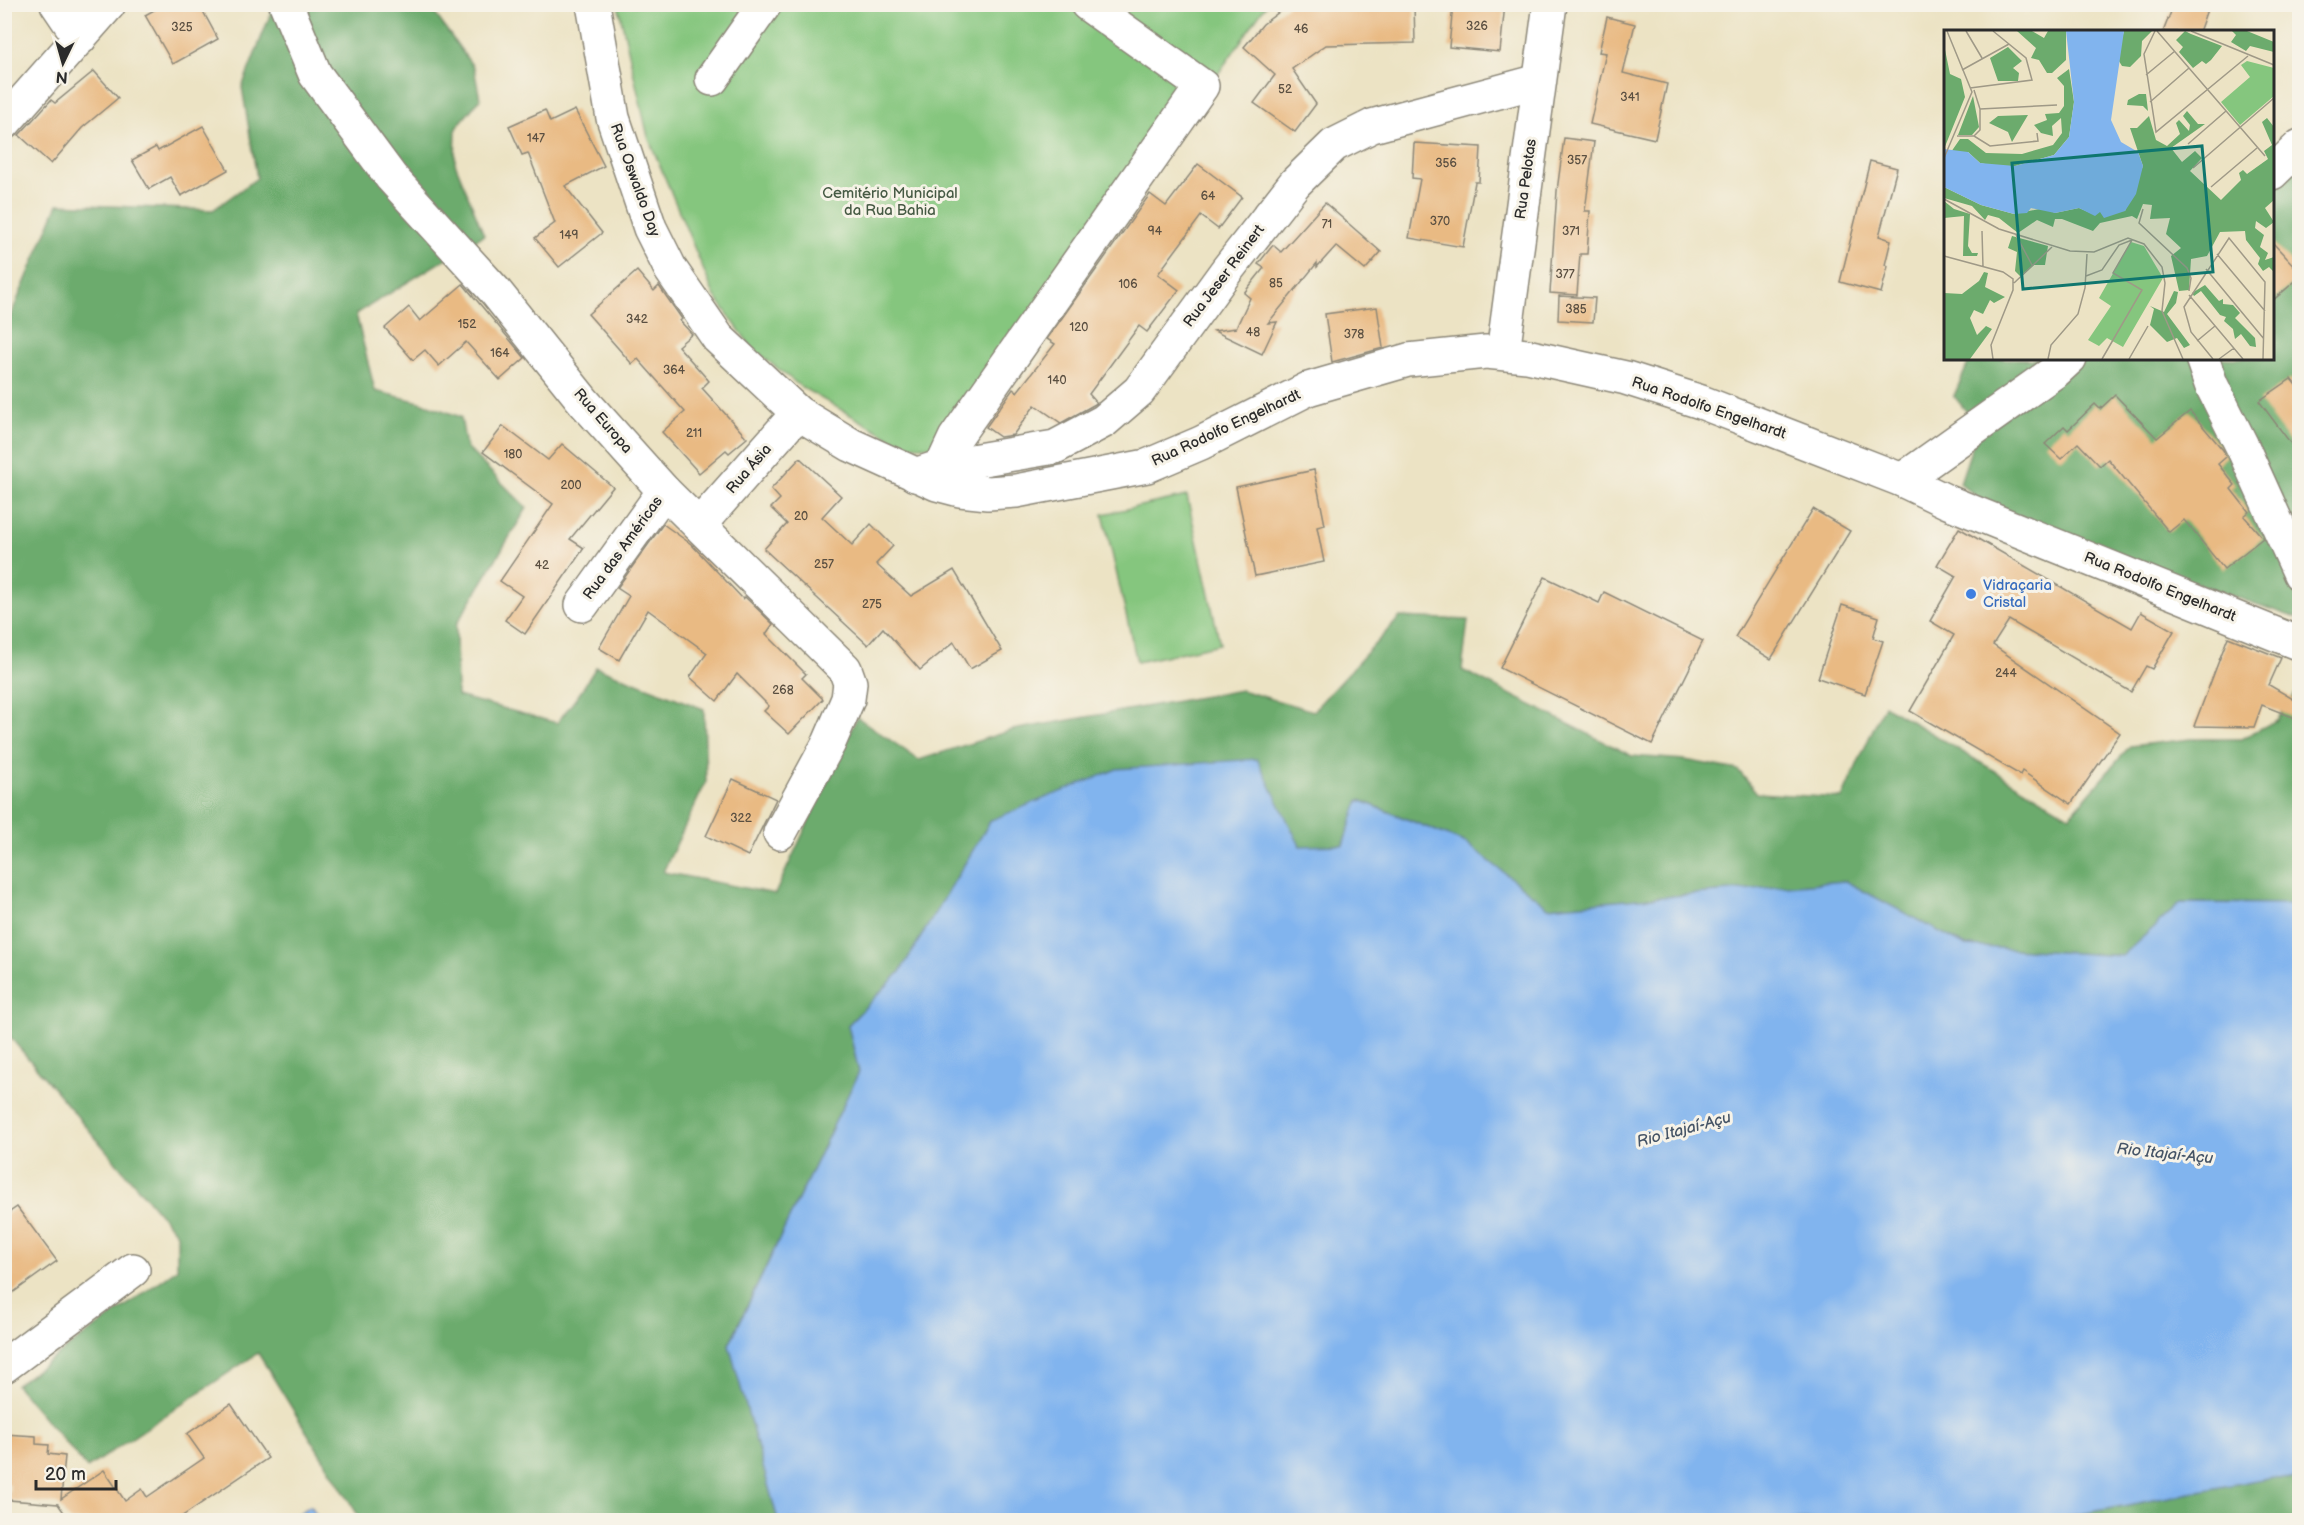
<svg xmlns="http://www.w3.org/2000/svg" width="2304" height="1525" font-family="'Balsamiq Sans',sans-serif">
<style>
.green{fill:#85c67e;stroke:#587854;stroke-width:1.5}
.forest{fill:#6cab6d;stroke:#4c6b4c;stroke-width:1.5}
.water{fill:#81b4ee;stroke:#56708c;stroke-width:1.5}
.building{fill:#e9ba83}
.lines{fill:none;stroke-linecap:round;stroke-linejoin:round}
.minor-casing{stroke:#8c8778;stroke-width:36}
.minor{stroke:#fff;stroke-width:33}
.shop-dot{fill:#3f7fe0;stroke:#f7f3e8;stroke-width:2}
.labels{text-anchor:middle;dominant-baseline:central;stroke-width:6;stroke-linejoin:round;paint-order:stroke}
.number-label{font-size:12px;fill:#5a4f41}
.street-label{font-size:15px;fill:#2b2b2b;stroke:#f7f3e8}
.park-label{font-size:15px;fill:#465a44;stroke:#f7f3e8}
.shop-label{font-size:15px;fill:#366cbe;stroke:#f7f3e8;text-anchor:start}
.water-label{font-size:16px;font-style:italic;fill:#455466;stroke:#f7f3e8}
.inset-road{fill:none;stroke:#9f9987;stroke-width:1.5}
.view{fill:#0f766e;fill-opacity:0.15;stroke:#0f766e;stroke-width:3}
.inset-edge{fill:none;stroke:#2b2b2b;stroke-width:3}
</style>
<rect width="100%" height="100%" fill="#f7f3e8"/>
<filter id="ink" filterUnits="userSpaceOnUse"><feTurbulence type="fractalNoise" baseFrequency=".0167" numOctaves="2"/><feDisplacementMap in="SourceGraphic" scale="12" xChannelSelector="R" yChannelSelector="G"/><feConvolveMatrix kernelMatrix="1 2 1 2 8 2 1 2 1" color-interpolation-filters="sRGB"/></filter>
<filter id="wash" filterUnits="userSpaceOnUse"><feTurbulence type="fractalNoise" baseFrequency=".008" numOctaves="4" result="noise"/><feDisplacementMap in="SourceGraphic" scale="24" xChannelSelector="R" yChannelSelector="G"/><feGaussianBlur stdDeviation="1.35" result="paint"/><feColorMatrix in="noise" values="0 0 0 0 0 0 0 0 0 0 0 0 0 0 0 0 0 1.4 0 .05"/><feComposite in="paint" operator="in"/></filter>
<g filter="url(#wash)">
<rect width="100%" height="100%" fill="#ece3c4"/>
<g class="green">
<path d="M618,5H1266L958,448L903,445L801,387L752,348L714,295L648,137Z"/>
<path d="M1187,496L1220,644L1137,662L1103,514Z"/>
</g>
<g class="forest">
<path d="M274,5H432L431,8L474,68L480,99L456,128L455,163L484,235L356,314L375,391L420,402L461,417L466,447L527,508L456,625L457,696L557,723L580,693L596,667L704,709L706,782L663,872L775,894L857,717L919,760L1012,730L1241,690L1313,711L1400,617L1468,620L1462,670L1632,756L1685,760L1738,770L1757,793L1842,798L1884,705L2070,816L2130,746L2191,739H2241L2277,720L2299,689V904L2181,903L2122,956L1966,946L1845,881L1548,907L1466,843L1360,800L1343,845L1300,847L991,820L900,972L848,1025L859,1072L729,1344L778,1520H361L258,1353L87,1468L16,1385L177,1269V1234L5,1031V329L58,204L213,210L257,178L242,87Z"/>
<path d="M2299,163V619L2077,542L1983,502L1960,483L1973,444L1982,431L1954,396L1970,359L2272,358L2273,191Z"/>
<path d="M2272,1477L2299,1480V1520H2050Z"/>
</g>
<g class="water">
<path d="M1257,759L1300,846L1343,845L1359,800L1466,843L1548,907L1845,881L1966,946L2122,956L2181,903L2299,904V1480L2272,1477L2050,1520H778L729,1345L859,1072L848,1025L900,972L991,820L1117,769Z"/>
<path d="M310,1506L320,1520H289Z"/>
</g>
<g id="blocks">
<g class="building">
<path d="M165,4H199L218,39L173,64L145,15Z"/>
<path d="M1290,4H1414L1415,43L1326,45L1292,69L1316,104L1295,132L1254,103L1275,75L1244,47L1263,24Z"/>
<path d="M1453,4H1505L1500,52L1449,47Z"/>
<path d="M2174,4H2209L2199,32H2163Z"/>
<path d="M1607,17L1635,24L1623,73L1667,84L1655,139L1590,124L1606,53L1599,52Z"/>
<path d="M94,71L118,98L82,128L51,164L19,135L51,100L55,103Z"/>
<path d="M545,110L550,122L575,110L604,166L565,186L602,233L559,267L535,238L555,223L528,153L522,155L509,126Z"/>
<path d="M203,126L228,170L181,196L170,177L149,189L132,160L156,147L158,151Z"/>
<path d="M1564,138L1594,142L1585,211H1590L1587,254H1580L1577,295L1550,293L1557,191Z"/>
<path d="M1414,143L1481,147L1479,182H1475L1463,247L1409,238L1420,179L1412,178Z"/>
<path d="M1870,161L1897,168L1879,236L1891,240L1885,265L1888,266L1881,293L1840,282Z"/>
<path d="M1198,164L1242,197L1218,229L1201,216L1158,274L1179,290L1147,332L1139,326L1089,394L1097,403L1061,423L1035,405L1013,435L1000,437L986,427L1013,389L1017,392L1055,344L1047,339L1150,194L1166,206Z"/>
<path d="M1325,203L1381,252L1365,270L1336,246L1317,267V263L1268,323L1277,322L1262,354L1214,331L1236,328L1250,298L1244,293L1264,268L1258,264L1273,245L1281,252Z"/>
<path d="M2272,242L2300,272V277L2272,301Z"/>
<path d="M637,271L654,291L659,286L682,319L680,321L692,334L678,346L709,381L702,388L747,438L729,453L726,450L699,473L662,432L685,412L638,359L632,364L588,314Z"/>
<path d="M463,284L525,358L500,380L466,342L439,366L425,350L413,360L385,328L409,307L420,321Z"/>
<path d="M1559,296L1595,298L1593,322L1558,320Z"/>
<path d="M1377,307L1383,348L1332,362L1325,314Z"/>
<path d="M2291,379L2300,390V456L2259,401Z"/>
<path d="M2115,395L2157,438L2190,411L2223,450L2226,457L2218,464L2235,485L2231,489L2249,512L2244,516L2263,538L2224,569L2184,520L2169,532L2108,459L2100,466L2078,443L2061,459L2045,444L2064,426L2068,430L2095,404L2100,409Z"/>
<path d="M503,426L548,460L562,444L613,487L570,539L584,548L525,634L505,620L522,596L500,581L553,504L483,452Z"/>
<path d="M800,458L841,496L822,517L852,545L871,524L893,546L876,564L911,596L954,570L1002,651L970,669L954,642L920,670L883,628L868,645L764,549L787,524L771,508L780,499L771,489Z"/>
<path d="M1314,470L1325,525L1317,527L1324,562L1255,576L1236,487Z"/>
<path d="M1813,509L1850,531L1771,659L1735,637Z"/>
<path d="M663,524L691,544L743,599L745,597L773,624L766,634L806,674L802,678L823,699L789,734L764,711L769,706L737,674L717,701L690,677L707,653L648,610L619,660L599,648L629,596L617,588Z"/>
<path d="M1959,528L2132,628L2141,612L2174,631L2152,669L2146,666L2131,692L2009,620L1993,645L2120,733L2071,804L2022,771L2020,775L1910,711L1954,635L1930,621L1956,576L1937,565Z"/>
<path d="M1545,577L1599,603L1604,592L1703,641L1652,744L1500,668Z"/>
<path d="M1842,605L1879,617L1873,638L1883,641L1865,694L1818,678Z"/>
<path d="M2228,637L2281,658L2269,685L2300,703V720L2262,705L2254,727L2194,726Z"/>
<path d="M733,779L776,799L748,856L706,836Z"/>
<path d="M17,1207L57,1261L4,1299V1216Z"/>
<path d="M231,1404L268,1458L175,1521H70L58,1504L9,1500L10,1484H4V1434L36,1436V1444L49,1445L48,1454L65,1456L61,1499L104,1470L125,1501L142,1489L147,1497L204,1458L187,1434Z"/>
</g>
</g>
</g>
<g filter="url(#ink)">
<use href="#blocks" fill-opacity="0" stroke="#8c8778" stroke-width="1.5"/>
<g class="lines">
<g class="minor-casing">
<g id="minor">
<path d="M57,4L80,38"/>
<path d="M286,4L315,74L391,177L495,291L584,402L664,491L845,669L850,683L848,699L829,743L780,833"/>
<path d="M593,4L613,118L650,228L671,270L718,338L798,413L851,445L937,484L960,490L988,493L1016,491L1147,466L1201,443L1308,389L1408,360L1486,352L1527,356L1626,378L1701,402L1902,480L1948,502L2300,644"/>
<path d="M712,79L765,4"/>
<path d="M4,123L109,4"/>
<path d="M2272,173L2300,146"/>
<path d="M1503,353L1550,4"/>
<path d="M2202,358L2211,384L2243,448L2300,574"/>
<path d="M942,466L955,438L1202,86L1087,4"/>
<path d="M915,475L942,466L1055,447L1104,421L1139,391L1227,270L1295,183L1334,145L1372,126L1539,81"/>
<path d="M1902,480L2057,370L2070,358"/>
<path d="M700,524L798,413"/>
<path d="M582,605L664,491"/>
<path d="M4,1366L133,1270"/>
</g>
</g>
<use href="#minor" class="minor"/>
</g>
</g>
<circle class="shop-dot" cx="1971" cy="594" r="6"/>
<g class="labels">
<g class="number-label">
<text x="1477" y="26">326</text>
<text x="182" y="27">325</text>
<text x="1301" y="29">46</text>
<text x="1285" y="89">52</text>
<text x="1630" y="97">341</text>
<text x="536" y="138">147</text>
<text x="1577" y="160">357</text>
<text x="1446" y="163">356</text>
<text x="1208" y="196">64</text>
<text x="1440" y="221">370</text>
<text x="1327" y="224">71</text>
<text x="1155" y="231">94</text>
<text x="1571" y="231">371</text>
<text x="569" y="235">149</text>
<text x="1565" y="274">377</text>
<text x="1276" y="283">85</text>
<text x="1128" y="284">106</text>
<text x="1576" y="309">385</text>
<text x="637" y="319">342</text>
<text x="467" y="324">152</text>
<text x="1079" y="327">120</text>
<text x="1253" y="332">48</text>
<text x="1354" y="334">378</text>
<text x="500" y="353">164</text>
<text x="674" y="370">364</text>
<text x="1057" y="380">140</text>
<text x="694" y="433">211</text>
<text x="513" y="454">180</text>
<text x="571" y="485">200</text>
<text x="801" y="516">20</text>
<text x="824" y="564">257</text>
<text x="542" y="565">42</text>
<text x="872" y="604">275</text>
<text x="2006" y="673">244</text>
<text x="783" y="690">268</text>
<text x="741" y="818">322</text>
</g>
<g class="street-label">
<text transform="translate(1526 179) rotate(-82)">Rua Pelotas</text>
<text transform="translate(635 180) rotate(70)">Rua Oswaldo Day</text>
<text transform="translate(1224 276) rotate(-53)">Rua Jeser Reinert</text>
<text transform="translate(1709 408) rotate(19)">Rua Rodolfo Engelhardt</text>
<text transform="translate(603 421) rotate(49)">Rua Europa</text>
<text transform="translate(1226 428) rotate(-25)">Rua Rodolfo Engelhardt</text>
<text transform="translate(749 469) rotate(-49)">Rua Ásia</text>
<text transform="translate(623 548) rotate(-54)">Rua das Américas</text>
<text transform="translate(2160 587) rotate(22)">Rua Rodolfo Engelhardt</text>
</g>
<g class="park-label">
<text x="890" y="193">Cemitério Municipal<tspan x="890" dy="17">da Rua Bahia</tspan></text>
</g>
<g class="shop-label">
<text x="1983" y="585">Vidraçaria<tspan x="1983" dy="17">Cristal</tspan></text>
</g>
<g class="water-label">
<text transform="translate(1684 1130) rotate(-15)">Rio Itajaí-Açu</text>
<text transform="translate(2165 1154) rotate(6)">Rio Itajaí-Açu</text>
</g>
</g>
<g transform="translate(1944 30)">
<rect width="330" height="330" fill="#ece3c4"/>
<path d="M303,31L330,38V66L296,95L277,72L306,47L297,35ZM187,212L200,216L219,248L179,317L163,308L155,316L144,310L167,276L155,268Z" fill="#85c67e"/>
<path d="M73,1H88L100,8L104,1H122V30L108,43H103L95,30L87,28L92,18ZM180,1H208L198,11L197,26L186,37L178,36L173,28ZM241,1L247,4L278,16L267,30L262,34L258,31L249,38L235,22L239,17L232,10ZM288,1H303L330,12V22L306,16L302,21L287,12L292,5ZM0,15L6,44L17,49L21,67L0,119ZM64,17L78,31L69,38L75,43L74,51H54L46,28ZM125,39L130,72L125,107L110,125L71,136H51L36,133L24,122H7L16,109H24L42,123L78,124L109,115L118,103L117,88L108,96L109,106L97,103L90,95L103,90L101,84L115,83L120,76V56L113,48ZM195,64H202L204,81L199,76L183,75L184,70ZM29,66L35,97L28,105H14ZM243,81L254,94H261L227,118L238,132L251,121L258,128L246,141L277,170L297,150L295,143L299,140L303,144L324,129L320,121L328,115L318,92L323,88L330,97V170L321,178L330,192L322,198L312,191L311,198L320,205L316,217L324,223L321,230L330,227V242L325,237L319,241L314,234L316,228L302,210L301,201L276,202L263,226L247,229L245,260L235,261L227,226L237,218L222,204L226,188L206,189L208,175L199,174L193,189L188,186L156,193L149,201L118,189H111L109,197L93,190L74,203L55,188L44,185L41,190L28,176L0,168V157L37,175L70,184L100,178L111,183L135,178L151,185L152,182L181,181L199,136L186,98H193L205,86L212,110L223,116L236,104L232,93L235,90L245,101L246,95L239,86ZM84,85L68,112L64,102L45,93L54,86ZM0,171L10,179L26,184L24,216L28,223H34L33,226H19L20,186L0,188ZM68,206L104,216L101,235H90L77,247L71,241L73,222L64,218ZM40,242L44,243L41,257L61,267L50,273L46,270L39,284L30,280L26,288L33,305L42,296L48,299L26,329H0V263L18,264L35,251ZM261,255L275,271L279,269V274L289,275L296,283L291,288L311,308L312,317L306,316L297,304L291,309L289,299L280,291L282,287L276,285L257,261L250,266L248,263ZM230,261L234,262L232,273L223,284L246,315L240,318L233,308L223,312L206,295L210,279L206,276L220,282Z" fill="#6cab6d"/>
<path d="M122,1H180L167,90L177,112L194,122L199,136L192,164L181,181L160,188L156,182L151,186L135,178L111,183L87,178L83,183L70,184L37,175L0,157V119L24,122L36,133L71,136L110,125L125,107L130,72Z" fill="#81b4ee"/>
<path class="inset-road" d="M22,1L38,28M211,1L200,24L212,102L304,26M213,1L321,126M247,1L330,35M18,40L65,14M202,45L231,21M26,58L88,50L82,28L49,1M206,72L245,38M36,79L113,75M13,106H30L36,100V79L30,60M30,106L46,116L94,111L93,103M244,114L282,81M0,128L28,62L3,1M249,138L330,68M267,157L313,118M0,169L55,199L126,221L150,222L184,208L200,214L218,237L221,253L218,281L239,329M199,179L195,193L243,238L247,248L245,261M38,201L39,237M72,205L88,235M273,224L321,281M0,226L59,242L69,249V260L47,315L49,329M262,239L320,309M142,246L158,240L175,215L188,210M70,253L108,217M245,265L299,329M253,311L271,296M104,329L107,315L134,284L141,258L143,224M158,329L198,260L169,243L188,210M185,329L204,296M269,329L247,302L240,277L285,208L321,252L319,329M275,329L290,318"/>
<path class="view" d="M258,116L269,242L79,259L68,133Z"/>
<rect width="330" height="330" class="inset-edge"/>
</g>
<rect width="2304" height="1525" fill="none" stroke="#f7f3e8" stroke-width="24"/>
<g transform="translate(63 63) rotate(185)" stroke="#f7f3e8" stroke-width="4.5" paint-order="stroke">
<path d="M0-4.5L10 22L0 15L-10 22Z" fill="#2b2b2b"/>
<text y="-9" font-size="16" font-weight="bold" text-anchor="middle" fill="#2b2b2b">N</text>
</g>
<path d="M36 1480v9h80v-9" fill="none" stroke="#2b2b2b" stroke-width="3"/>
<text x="45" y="1480" font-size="18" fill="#2b2b2b" stroke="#f7f3e8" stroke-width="4.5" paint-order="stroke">20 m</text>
</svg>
